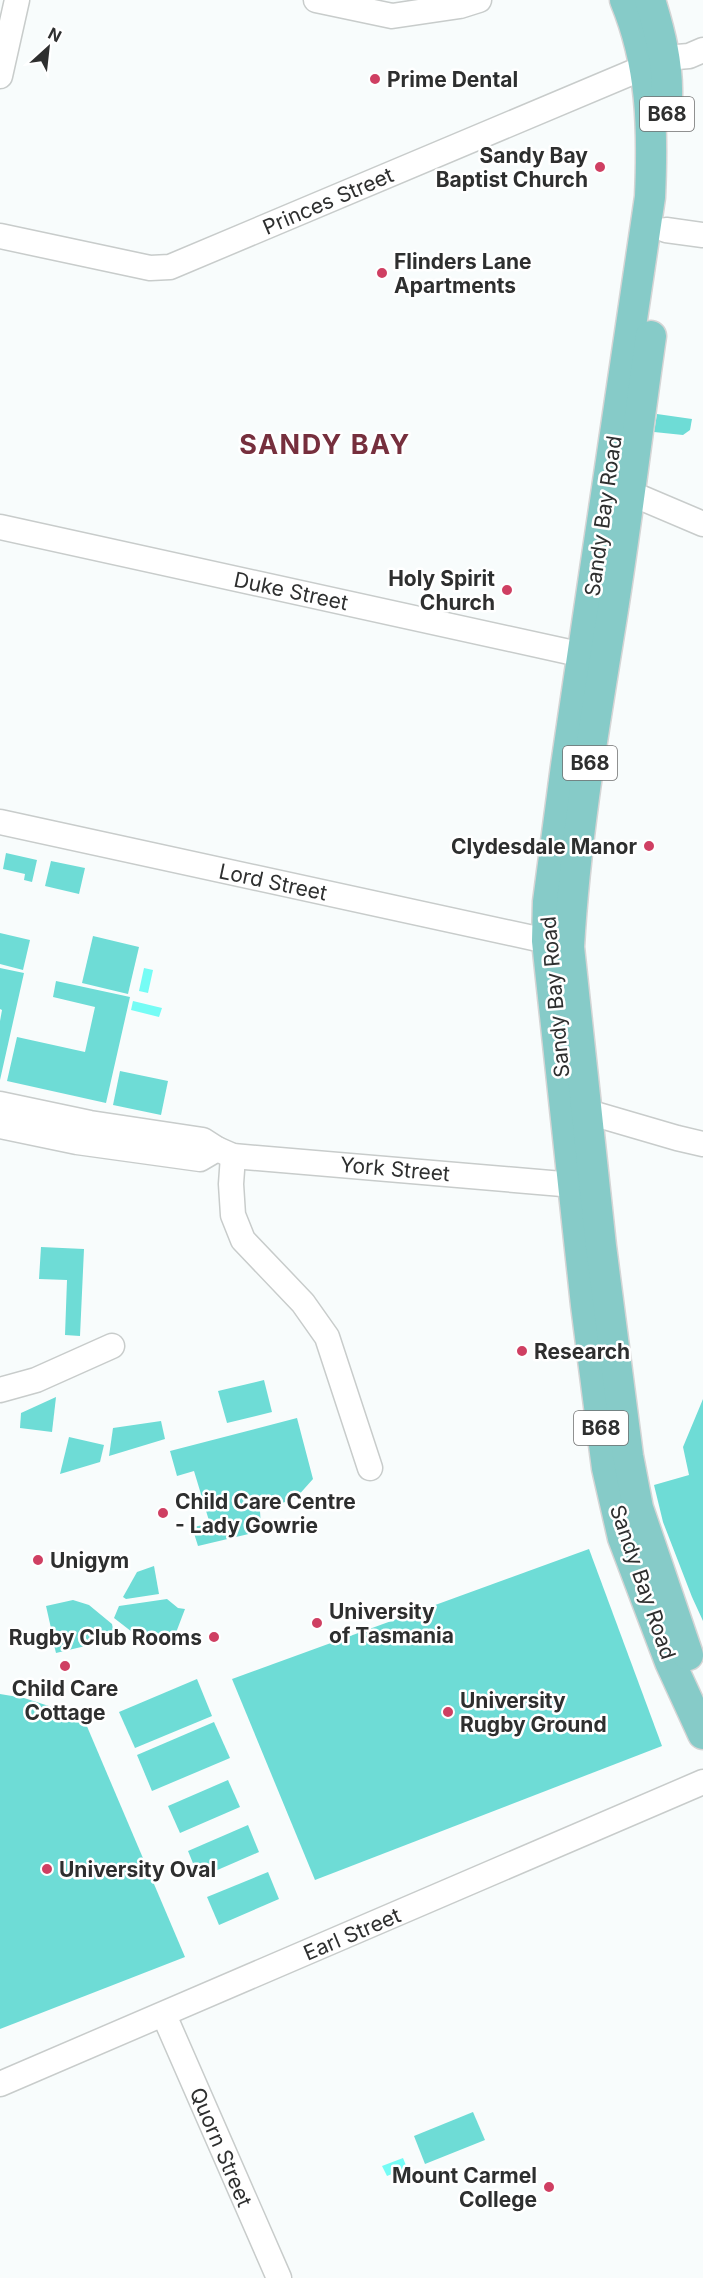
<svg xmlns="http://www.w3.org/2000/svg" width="703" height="2278" font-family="Inter,sans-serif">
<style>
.green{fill:#6edcd6}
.water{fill:#75fcf5}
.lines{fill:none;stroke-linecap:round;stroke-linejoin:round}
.minor-casing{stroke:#c8cccb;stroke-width:27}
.major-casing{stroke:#d5d5d5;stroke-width:33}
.minor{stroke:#fff;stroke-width:24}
.major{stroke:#86cbc8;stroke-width:30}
.poi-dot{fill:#cf3f62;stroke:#fff;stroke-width:2}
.labels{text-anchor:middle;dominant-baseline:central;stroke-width:5;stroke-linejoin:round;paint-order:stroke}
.shield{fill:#fff;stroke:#6d6d6d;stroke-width:1.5}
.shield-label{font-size:20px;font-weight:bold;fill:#2e2f2f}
.poi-label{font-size:21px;font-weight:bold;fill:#2e2f2f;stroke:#fff;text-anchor:start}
.street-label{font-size:21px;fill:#2e2f2f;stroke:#fff}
.district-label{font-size:27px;font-weight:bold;letter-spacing:1.5px;fill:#762f3d;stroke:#fff}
</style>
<rect width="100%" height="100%" fill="#f8fcfc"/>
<g class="green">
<path d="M657,414L692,419L690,430L683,435L654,432Z"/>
<path d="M6,853L37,860L32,882L24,880L25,874L3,869Z"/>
<path d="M51,861L85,868L79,894L45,886Z"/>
<path d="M0,933L30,940L23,970L0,964Z"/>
<path d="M93,936L139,947L128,994L82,983Z"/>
<path d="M0,968L24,973L0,1080V1021L2,1010L0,1009Z"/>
<path d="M56,981L130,997L106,1103L7,1081L17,1037L85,1052L95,1007L53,997Z"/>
<path d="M120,1071L168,1081L161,1115L113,1105Z"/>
<path d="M41,1247L84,1249L80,1336L65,1335L67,1280L39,1279Z"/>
<path d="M264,1380L272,1412L227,1423L218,1391Z"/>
<path d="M56,1397L52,1432L20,1428L21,1413Z"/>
<path d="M703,1399V1621L692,1597L663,1522L654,1485L689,1475L683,1447Z"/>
<path d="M297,1418L313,1479L296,1498L260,1511L261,1527L257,1532L198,1546L192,1527L210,1524L194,1471L177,1476L170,1451Z"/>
<path d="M161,1421L165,1439L109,1456L113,1428Z"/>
<path d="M69,1437L104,1445L100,1462L60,1474Z"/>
<path d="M589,1549L662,1746L315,1880L232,1679Z"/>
<path d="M154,1566L159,1594L126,1599L123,1597L137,1572Z"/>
<path d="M167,1599L178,1608L185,1609L177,1630L169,1643L162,1637L145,1642L114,1618L119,1606Z"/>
<path d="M73,1600L89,1605L112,1624L115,1639L56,1653L54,1645L58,1643L56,1636L53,1637L46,1606Z"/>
<path d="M197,1679L212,1716L135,1748L119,1712Z"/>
<path d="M0,1694L24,1698L83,1717L185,1957L0,2029Z"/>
<path d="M214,1722L230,1758L152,1791L137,1755Z"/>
<path d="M228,1780L240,1807L180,1833L168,1806Z"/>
<path d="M248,1825L259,1852L199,1878L188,1851Z"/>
<path d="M268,1872L279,1899L219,1925L207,1897Z"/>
<path d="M473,2112L485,2140L425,2164L414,2136Z"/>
</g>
<g class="water">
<path d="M144,968L153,970L148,993L139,991Z"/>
<path d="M133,1001L162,1008L159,1017L131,1010Z"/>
<path d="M403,2158L407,2168L387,2176L382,2166Z"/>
</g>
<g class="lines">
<g class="minor-casing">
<g id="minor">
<path d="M316,0L392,16L460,6L479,0"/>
<path d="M665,58L689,56L703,50"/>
<path d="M0,76L17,0"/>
<path d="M666,230L703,235"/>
<path d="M0,236L150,268L170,267L645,67"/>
<path d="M630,493L703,524"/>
<path d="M0,527L583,655"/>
<path d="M0,822L547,941"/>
<path d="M0,1104L90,1123L203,1140L217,1149L233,1156L574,1185"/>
<path d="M588,1112L677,1138L703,1144"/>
<path d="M0,1126L77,1142L200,1159L217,1149"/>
<path d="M233,1156L231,1184L233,1215L243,1240L303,1303L327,1337L370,1468"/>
<path d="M0,1390L36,1380L112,1346"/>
<path d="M164,2015L279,2278"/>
<path d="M0,2084L703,1782"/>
</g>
</g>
<g class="major-casing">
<g id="major">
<path d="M625,0C652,65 653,129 650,197L566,766L548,902L547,941L586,1305L607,1468L623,1538L670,1662L703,1734"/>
<path d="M650,0C660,32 668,64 667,97"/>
<path d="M651,336C637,433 626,530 610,628C593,733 575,840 569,947L601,1246L628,1456L638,1508L688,1655"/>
</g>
</g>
<use href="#minor" class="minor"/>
<use href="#major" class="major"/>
</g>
<g class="poi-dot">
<circle cx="375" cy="79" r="6"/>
<circle cx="600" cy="167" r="6"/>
<circle cx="382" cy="273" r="6"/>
<circle cx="507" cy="590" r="6"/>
<circle cx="649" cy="846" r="6"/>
<circle cx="522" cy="1351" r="6"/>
<circle cx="163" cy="1513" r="6"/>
<circle cx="38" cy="1560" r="6"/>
<circle cx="317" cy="1623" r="6"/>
<circle cx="214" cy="1637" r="6"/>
<circle cx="65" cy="1666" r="6"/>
<circle cx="448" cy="1712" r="6"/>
<circle cx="47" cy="1869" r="6"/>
<circle cx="549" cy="2187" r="6"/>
</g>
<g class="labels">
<g class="shield">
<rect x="640" y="97" width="54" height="34" rx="4.5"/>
<rect x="563" y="746" width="54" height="34" rx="4.5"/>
<rect x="574" y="1411" width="54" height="34" rx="4.5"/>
</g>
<g class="shield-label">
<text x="667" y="114">B68</text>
<text x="590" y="763">B68</text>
<text x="601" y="1428">B68</text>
</g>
<g class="poi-label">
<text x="387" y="79">Prime Dental</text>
<text x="588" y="155" text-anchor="end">Sandy Bay<tspan x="588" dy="24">Baptist Church</tspan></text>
<text x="394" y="261">Flinders Lane<tspan x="394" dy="24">Apartments</tspan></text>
<text x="495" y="578" text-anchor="end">Holy Spirit<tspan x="495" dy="24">Church</tspan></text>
<text x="637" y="846" text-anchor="end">Clydesdale Manor</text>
<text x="534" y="1351">Research</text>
<text x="175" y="1501">Child Care Centre<tspan x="175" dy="24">- Lady Gowrie</tspan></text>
<text x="50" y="1560">Unigym</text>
<text x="329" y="1611">University<tspan x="329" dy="24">of Tasmania</tspan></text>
<text x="202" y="1637" text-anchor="end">Rugby Club Rooms</text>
<text x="65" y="1688" text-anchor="middle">Child Care<tspan x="65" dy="24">Cottage</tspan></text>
<text x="460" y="1700">University<tspan x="460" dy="24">Rugby Ground</tspan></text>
<text x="59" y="1869">University Oval</text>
<text x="537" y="2175" text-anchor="end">Mount Carmel<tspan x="537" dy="24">College</tspan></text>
</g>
<g class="street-label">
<text transform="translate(328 201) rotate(-23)">Princes Street</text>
<text transform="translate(603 516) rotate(-82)">Sandy Bay Road</text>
<text transform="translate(291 591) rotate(12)">Duke Street</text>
<text transform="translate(273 882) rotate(12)">Lord Street</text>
<text transform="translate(555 997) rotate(-95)">Sandy Bay Road</text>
<text transform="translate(395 1169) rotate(5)">York Street</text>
<text transform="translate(643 1582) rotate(71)">Sandy Bay Road</text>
<text transform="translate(352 1934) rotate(-23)">Earl Street</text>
<text transform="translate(221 2147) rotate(67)">Quorn Street</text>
</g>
<g class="district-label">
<text x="325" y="444">SANDY BAY</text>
</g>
</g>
<g transform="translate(48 48) rotate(27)" stroke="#ffffff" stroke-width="4.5" paint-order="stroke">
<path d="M0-4.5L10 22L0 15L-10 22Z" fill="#2e2f2f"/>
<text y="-9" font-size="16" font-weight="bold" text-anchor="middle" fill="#2e2f2f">N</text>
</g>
</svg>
